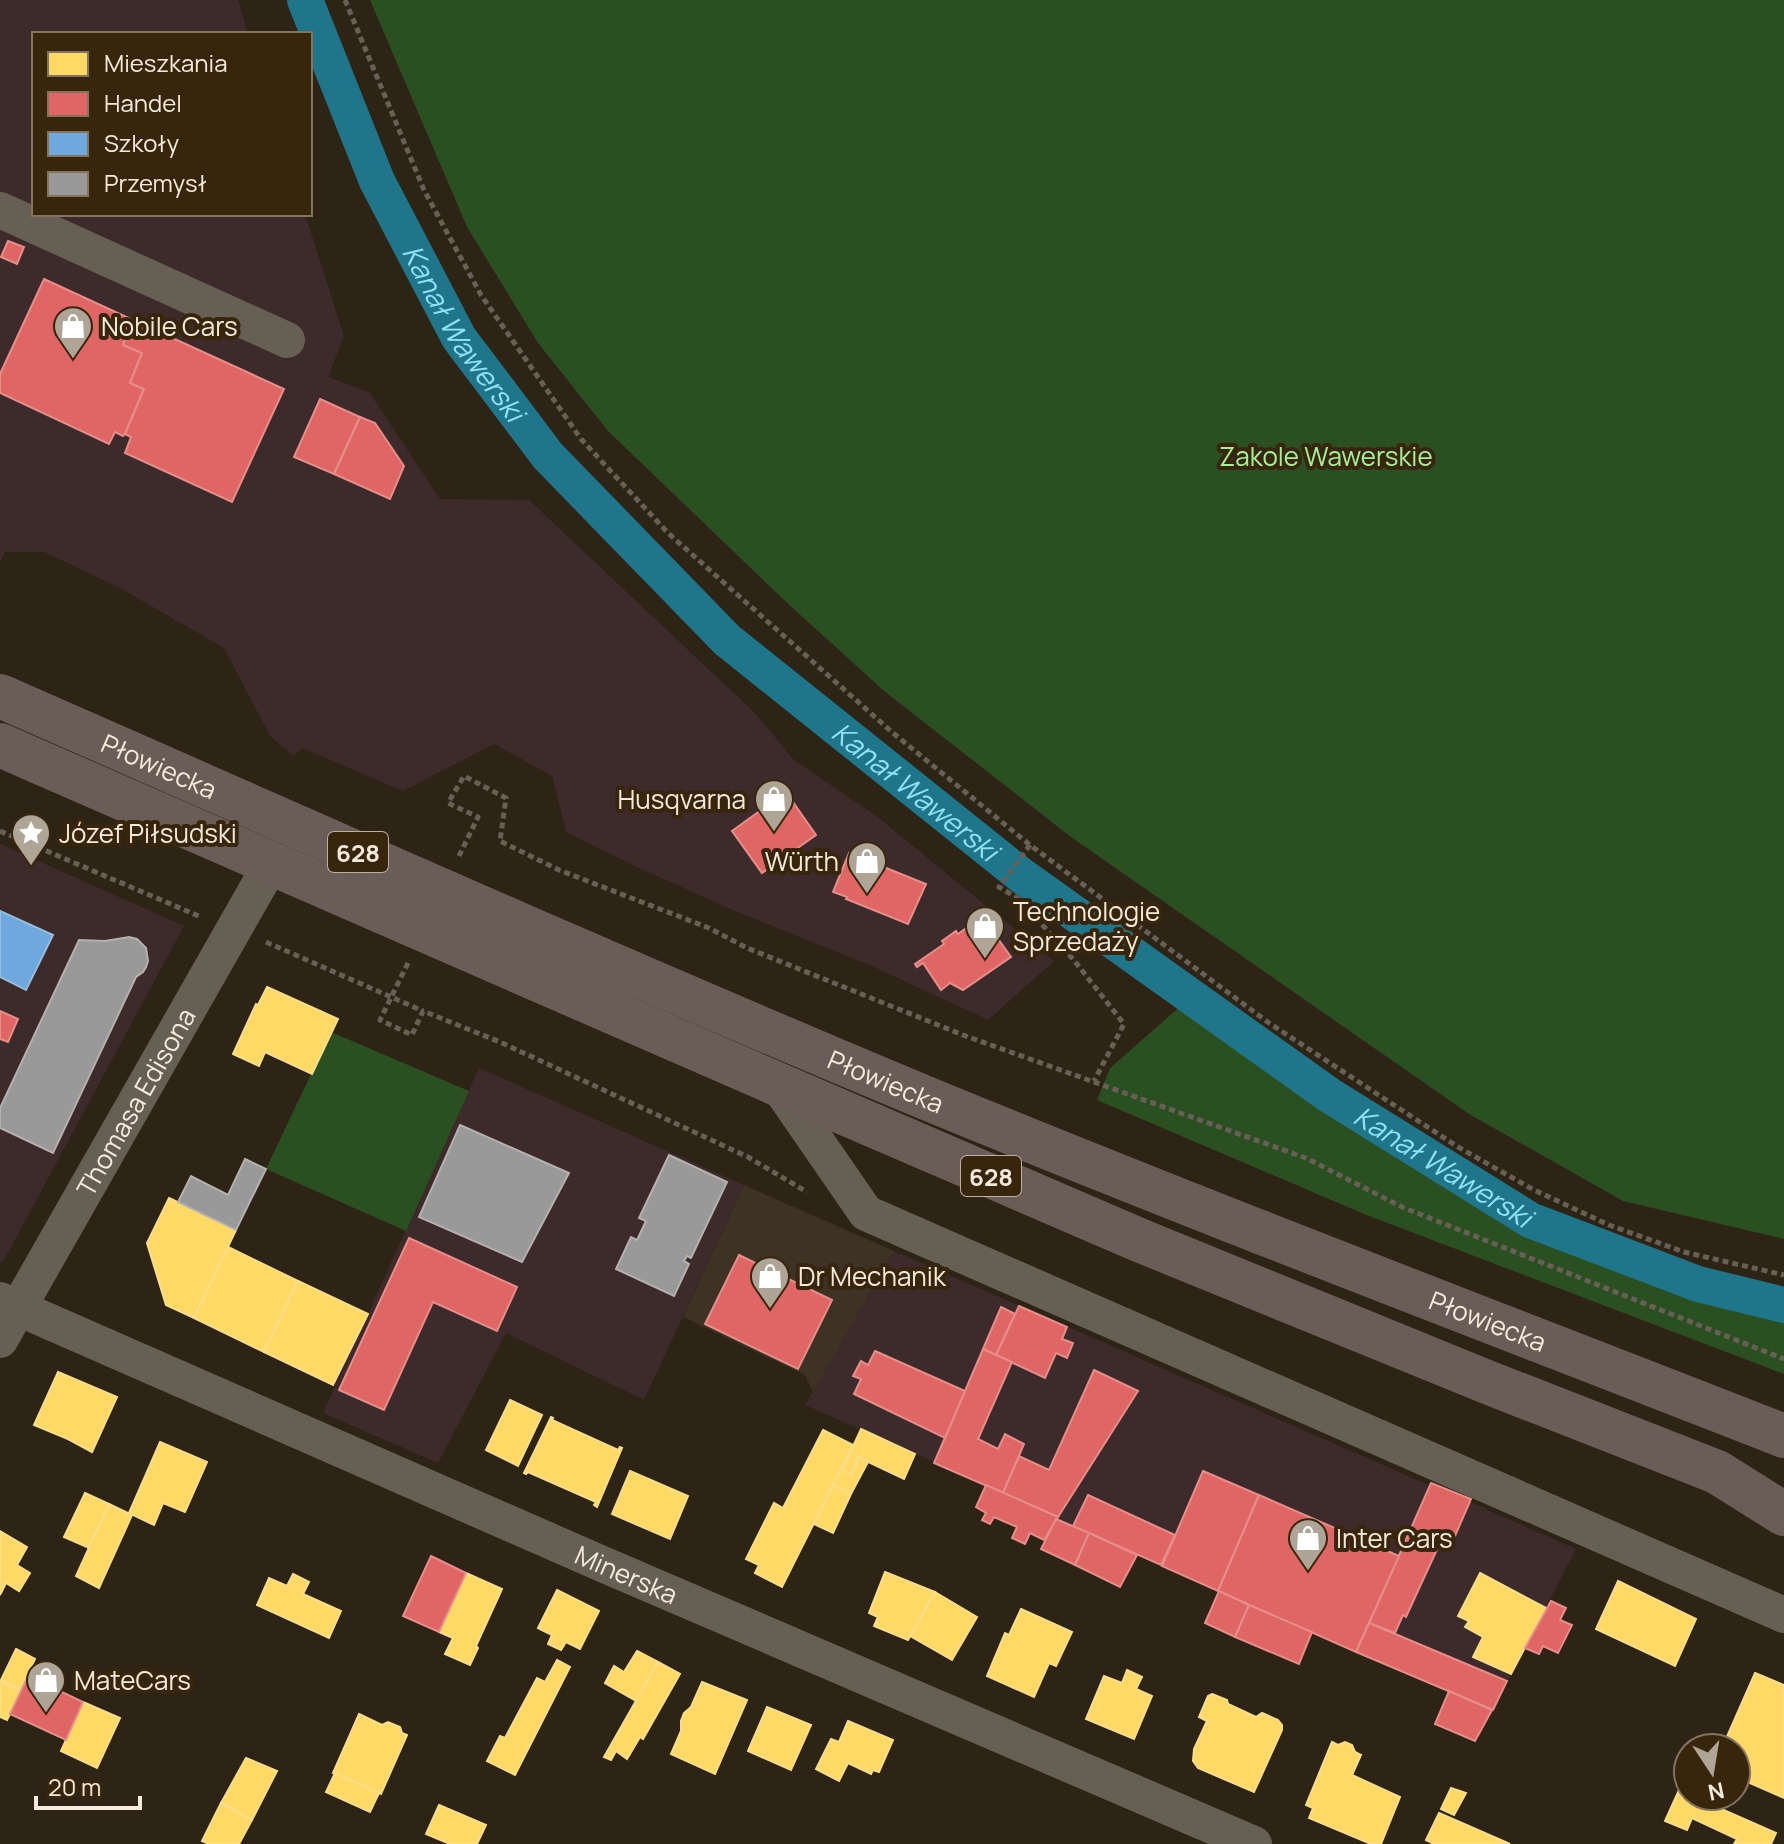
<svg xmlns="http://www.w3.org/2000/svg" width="1784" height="1844" font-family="Manrope,sans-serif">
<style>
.commercial{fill:#3d2a2a}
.industrial{fill:#3d3223}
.green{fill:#2a4f20}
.homes{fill:#ffd966;stroke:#fcde89;stroke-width:2}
.shops{fill:#e06666;stroke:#e68e89;stroke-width:2}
.schools{fill:#6fa8dc;stroke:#97bcdc;stroke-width:2}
.industry{fill:#999;stroke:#b5b1ad;stroke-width:2}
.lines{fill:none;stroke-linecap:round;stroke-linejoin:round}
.canal{stroke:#1f768a;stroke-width:36}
.path{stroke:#686057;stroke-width:5;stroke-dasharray:6 4;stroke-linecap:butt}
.street{stroke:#665f54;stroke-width:36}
.primary{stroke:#6a5c56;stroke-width:44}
.labels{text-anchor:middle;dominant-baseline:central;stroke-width:8;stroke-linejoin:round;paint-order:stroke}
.shield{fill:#38260c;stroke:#bcaf9d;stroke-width:2}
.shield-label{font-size:24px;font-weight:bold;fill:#f5eadb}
.poi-label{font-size:26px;fill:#f5eadb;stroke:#38260c;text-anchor:start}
.park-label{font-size:26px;fill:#a2f095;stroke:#38260c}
.street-label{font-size:26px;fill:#f5eadb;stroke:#38260c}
.water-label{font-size:28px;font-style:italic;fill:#8fe1f8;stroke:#38260c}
</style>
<rect width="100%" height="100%" fill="#2e2416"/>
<g class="commercial">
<path d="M0,0H238L248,34H34V214H305L344,336L328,377L369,392L440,499L529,500L755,713L794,760L875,815L1054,961L988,1020L874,967L735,911L639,868L566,832L552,776L494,744L403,791L302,748L294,756L270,736L224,648L118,587L44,552H5L0,563Z"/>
<path d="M0,844L184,926L4,1260L0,1262Z"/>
<path d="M479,1068L744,1185L644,1400L506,1333L438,1463L323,1413Z"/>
<path d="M894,1251L1429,1485L1431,1483L1471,1499L1470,1502L1576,1549L1493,1710L1218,1591L1056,1519L1057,1516L805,1405Z"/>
</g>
<path class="industrial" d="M744,1185L894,1251L813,1392L805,1375L683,1317Z"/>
<g class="green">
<path d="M370,0H1784V1239L1623,1201L1469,1114L1071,837L884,691L785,601L608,431L538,343L467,227Z"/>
<path d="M1183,1004L1533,1231L1704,1296L1784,1317V1374L1364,1214L1097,1100L1110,1068Z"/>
<path d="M331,1032L469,1091L406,1231L266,1169Z"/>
</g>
<g class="homes">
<path d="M267,987L338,1019L312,1074L265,1052L259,1066L233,1054L256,1004L258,1005Z"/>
<path d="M169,1198L236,1230L194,1318L166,1305L147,1243Z"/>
<path d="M228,1247L298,1281L264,1352L194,1318Z"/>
<path d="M298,1281L368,1314L333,1385L264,1352Z"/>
<path d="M58,1372L117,1397L92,1452L68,1439L34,1425Z"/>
<path d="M510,1400L542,1415L518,1466L486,1450Z"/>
<path d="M551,1417L553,1418L552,1420L618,1450L620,1447L622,1448L597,1507L594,1505L596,1502L528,1472L526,1474L524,1473Z"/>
<path d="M861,1429L915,1454L904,1479L858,1457L855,1461L858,1462L851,1475L842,1470Z"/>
<path d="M823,1430L853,1445L782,1587L755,1573L759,1565L746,1559L774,1503L783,1508Z"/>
<path d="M160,1442L207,1462L185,1512L163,1503L154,1525L129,1513Z"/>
<path d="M858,1457L868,1462L851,1494L833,1485L841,1469L851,1475L858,1462L855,1461Z"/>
<path d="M630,1471L688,1496L670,1539L612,1514Z"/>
<path d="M833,1485L851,1494L833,1533L814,1524Z"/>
<path d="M85,1493L109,1504L89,1548L64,1537Z"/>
<path d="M109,1504L132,1515L99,1588L76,1576Z"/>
<path d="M0,1531L27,1547L17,1565L30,1573L19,1591L6,1583L0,1595Z"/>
<path d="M885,1572L935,1592L908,1640L874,1626L878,1617L869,1613Z"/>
<path d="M466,1573L502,1589L476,1646L478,1648L470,1665L445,1654L453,1638L439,1632Z"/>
<path d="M1480,1573L1546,1608L1511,1674L1473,1657L1483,1637L1465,1627L1469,1621L1458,1616Z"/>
<path d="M293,1574L309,1582L303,1594L341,1611L329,1638L257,1605L269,1578L287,1586Z"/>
<path d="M1618,1581L1696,1619L1675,1666L1596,1629Z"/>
<path d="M557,1590L599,1611L580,1649L566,1642L561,1650L548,1644L552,1635L538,1628Z"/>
<path d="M935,1592L977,1617L952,1660L910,1636Z"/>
<path d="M1021,1609L1072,1632L1056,1666L1049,1663L1034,1697L987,1676L1005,1633L1009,1635Z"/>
<path d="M16,1649L35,1659L20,1690L1,1680Z"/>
<path d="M637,1651L658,1662L636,1701L605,1683L614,1666L624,1672Z"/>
<path d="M557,1660L570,1667L515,1775L487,1761L500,1736L505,1738L537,1678L545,1682Z"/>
<path d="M658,1662L680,1674L643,1739L640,1737L627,1759L616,1751L611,1760L604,1757Z"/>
<path d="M1127,1670L1142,1677L1136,1689L1152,1696L1134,1739L1086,1719L1104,1676L1122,1683Z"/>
<path d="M1755,1673L1784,1685V1798L1736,1777V1748H1722Z"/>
<path d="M0,1681L21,1691L7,1720L0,1717Z"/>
<path d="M702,1682L747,1700L715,1774L671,1754L681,1731V1721L684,1713L691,1707Z"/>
<path d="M1212,1694L1227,1700L1228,1704L1256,1717L1262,1713L1278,1720L1282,1725V1730L1254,1792L1198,1768L1193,1761L1194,1749L1207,1721L1199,1717L1208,1696Z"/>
<path d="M83,1702L120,1718L97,1768L61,1751Z"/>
<path d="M767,1707L811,1725L791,1770L748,1751Z"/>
<path d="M359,1714L382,1725L388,1722L400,1727L402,1733L407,1735L381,1794L333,1773Z"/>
<path d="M848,1721L893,1740L879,1772L873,1770L871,1774L848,1763L839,1781L816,1769L831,1739L839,1742Z"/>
<path d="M1332,1742L1338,1745L1345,1742L1352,1745L1355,1752L1361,1755L1352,1775L1400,1797L1381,1844H1371L1309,1818L1313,1808L1306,1805Z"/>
<path d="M246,1758L277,1771L252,1820L221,1803Z"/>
<path d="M335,1773L379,1793L370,1812L326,1792Z"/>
<path d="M1451,1788L1466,1793L1454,1815L1441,1809Z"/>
<path d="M1679,1790L1688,1794V1796H1692L1776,1833L1771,1844H1734L1737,1839L1692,1818L1687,1830L1665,1821Z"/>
<path d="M221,1803L252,1820L239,1844H209L202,1841Z"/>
<path d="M439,1805L486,1825L477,1844H450L426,1834Z"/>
<path d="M1439,1813L1510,1844H1434L1426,1840Z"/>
</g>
<g class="shops">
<path d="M8,241L24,247L17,264L1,257Z"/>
<path d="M44,279L133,320L123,345L142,353L130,383L144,389L125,434L123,436L115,432L109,444L0,393V374Z"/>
<path d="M133,320L284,389L232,502L125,453L131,437L125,434L144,389L130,383L142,353L123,345Z"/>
<path d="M320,399L360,417L334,474L294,457Z"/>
<path d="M360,417L375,423L404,466L390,499L334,474Z"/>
<path d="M786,792L816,835L762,873L732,831Z"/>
<path d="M849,853L926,884L908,924L846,899L847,897L833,892Z"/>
<path d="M979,919L987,931L991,929L1011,957L963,990L950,983L941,990L923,963L917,967L915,964L944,944L942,941L956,931L958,934Z"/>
<path d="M0,1011L18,1019L8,1042L0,1039Z"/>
<path d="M409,1238L517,1287L497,1331L433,1302L384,1410L339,1390Z"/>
<path d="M739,1255L832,1300L798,1369L705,1324Z"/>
<path d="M1019,1306L1067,1327L1062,1339L1073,1343L1067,1358L1056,1353L1045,1378L996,1355Z"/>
<path d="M1001,1307L1015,1314L996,1355L983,1349Z"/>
<path d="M983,1349L1012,1362L978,1439L998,1449L1005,1434L1024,1444L1003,1493L934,1463Z"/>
<path d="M875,1351L965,1391L945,1438L854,1394L861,1379L853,1376L861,1361L868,1365Z"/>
<path d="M1094,1370L1138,1391L1058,1517L1003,1493L1019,1456L1049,1470Z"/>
<path d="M1203,1471L1259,1495L1218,1591L1162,1566Z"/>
<path d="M1431,1483L1471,1499L1455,1536L1445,1532L1406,1617L1403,1615L1395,1633L1369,1623Z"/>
<path d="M986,1485L1058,1517L1044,1540L1030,1533L1025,1544L1012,1538L1017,1527L994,1517L990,1524L982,1520L986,1513L976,1507Z"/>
<path d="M1088,1495L1175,1535L1161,1565L1073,1526Z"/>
<path d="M1259,1495L1399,1556L1356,1652L1218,1591Z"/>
<path d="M1056,1519L1089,1533L1075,1565L1041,1549Z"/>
<path d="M1089,1533L1137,1555L1120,1587L1075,1565Z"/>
<path d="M431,1556L466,1573L439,1632L403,1616Z"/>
<path d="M1219,1591L1249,1605L1235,1637L1205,1623Z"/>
<path d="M1551,1601L1566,1608L1560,1620L1572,1625L1558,1653L1543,1646L1539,1654L1525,1648Z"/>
<path d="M1249,1605L1312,1632L1299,1664L1235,1637Z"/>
<path d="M1369,1623L1507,1681L1493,1710L1356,1652Z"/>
<path d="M28,1676L83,1702L66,1740L10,1714Z"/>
<path d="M1449,1691L1492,1710L1475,1741L1435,1724Z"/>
</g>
<path class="schools" d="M0,911L53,935L26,990L0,977Z"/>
<g class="industry">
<path d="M129,937L137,939L146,948L148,961L146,967L143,972L136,977L53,1153L0,1128V1108L79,940L105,941Z"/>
<path d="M460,1125L569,1173L522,1262L419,1217Z"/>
<path d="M669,1155L727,1182L691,1258L687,1256L684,1261L689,1264L674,1296L616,1269L631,1237L637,1240L646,1221L639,1218Z"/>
<path d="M245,1159L266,1169L236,1230L178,1202L191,1176L228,1195Z"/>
</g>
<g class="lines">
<path class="canal" id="s1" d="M305,0L377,181L459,338L548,456L727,640L1022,876L1329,1095L1530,1220L1698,1284L1784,1305"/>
<g class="path">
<path d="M345,0L424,190L481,295L581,439L668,533L893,733L1030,845L1269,1023L1458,1147L1534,1190L1609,1225L1684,1252L1784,1275"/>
<path d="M0,831L201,917"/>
<path d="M1030,845L999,887L1019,899L1073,959L1124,1024L1094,1081"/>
<path d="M459,856L478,817L448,803L464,776L506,798L500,841L559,870L709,928L747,948L963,1035L1306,1158L1402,1207L1784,1359"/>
<path d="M266,942L423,1011"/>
<path d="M408,963L380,1020L412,1035L423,1011L500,1042L748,1157L807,1192"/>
</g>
<g class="street">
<path d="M0,210L287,340"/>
<path d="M777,1084L866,1213L1784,1615"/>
<path id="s2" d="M0,1300L600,1563L1254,1844"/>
<path id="s3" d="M0,1340L271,864"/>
</g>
<g class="primary">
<path id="s4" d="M0,696C308,831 616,969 926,1098C1210,1215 1498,1324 1784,1436"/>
<path d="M0,745L777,1084L1139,1240L1487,1382L1717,1472L1784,1514"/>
</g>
</g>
<defs>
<g id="shop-pin" transform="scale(2)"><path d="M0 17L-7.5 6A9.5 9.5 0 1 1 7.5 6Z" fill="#afa596" stroke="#38260c"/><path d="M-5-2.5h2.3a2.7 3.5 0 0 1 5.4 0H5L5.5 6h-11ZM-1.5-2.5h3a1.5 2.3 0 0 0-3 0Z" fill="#fff"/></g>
<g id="sight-pin" transform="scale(2)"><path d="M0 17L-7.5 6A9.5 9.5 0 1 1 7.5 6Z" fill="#afa596" stroke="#38260c"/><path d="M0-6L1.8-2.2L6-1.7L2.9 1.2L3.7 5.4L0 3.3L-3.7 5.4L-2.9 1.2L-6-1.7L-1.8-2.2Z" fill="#fff"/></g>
</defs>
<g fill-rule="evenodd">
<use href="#shop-pin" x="73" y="326"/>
<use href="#shop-pin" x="774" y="799"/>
<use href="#sight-pin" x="31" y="833"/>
<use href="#shop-pin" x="867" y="861"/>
<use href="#shop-pin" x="985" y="926"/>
<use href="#shop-pin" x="770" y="1276"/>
<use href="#shop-pin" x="1308" y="1538"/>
<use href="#shop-pin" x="46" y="1680"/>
</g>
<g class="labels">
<g class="shield">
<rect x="328" y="832" width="60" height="40" rx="6"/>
<rect x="961" y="1156" width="60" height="40" rx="6"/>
</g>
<g class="shield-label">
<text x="358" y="852">628</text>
<text x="991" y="1176">628</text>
</g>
<g class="poi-label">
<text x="101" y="326">Nobile Cars</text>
<text x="746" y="799" text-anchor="end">Husqvarna</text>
<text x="59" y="833">Józef Piłsudski</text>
<text x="839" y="861" text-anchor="end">Würth</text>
<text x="1013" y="911">Technologie<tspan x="1013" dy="30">Sprzedaży</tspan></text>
<text x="798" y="1276">Dr Mechanik</text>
<text x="1336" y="1538">Inter Cars</text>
<text x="74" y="1680">MateCars</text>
</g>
<g class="park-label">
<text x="1326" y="456">Zakole Wawerskie</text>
</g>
<g class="street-label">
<text stroke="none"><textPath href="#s4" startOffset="174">Płowiecka</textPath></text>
<text stroke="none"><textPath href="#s4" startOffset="966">Płowiecka</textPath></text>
<text stroke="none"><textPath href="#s3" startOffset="274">Thomasa Edisona</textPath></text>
<text stroke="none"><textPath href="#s4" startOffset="1614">Płowiecka</textPath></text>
<text stroke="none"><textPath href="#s2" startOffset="684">Minerska</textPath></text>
</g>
<g class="water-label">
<text stroke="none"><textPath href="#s1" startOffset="370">Kanał Wawerski</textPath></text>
<text stroke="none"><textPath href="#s1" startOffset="1018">Kanał Wawerski</textPath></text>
<text stroke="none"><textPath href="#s1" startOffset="1666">Kanał Wawerski</textPath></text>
</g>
</g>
<rect x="32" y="32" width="280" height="184" fill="#38260c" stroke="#84745f" stroke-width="2"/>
<rect x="48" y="52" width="40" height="24" fill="#ffd966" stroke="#84745f" stroke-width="2"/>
<text x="104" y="72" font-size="24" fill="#f5eadb">Mieszkania</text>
<rect x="48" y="92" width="40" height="24" fill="#e06666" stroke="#84745f" stroke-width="2"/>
<text x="104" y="112" font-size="24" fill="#f5eadb">Handel</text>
<rect x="48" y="132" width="40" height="24" fill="#6fa8dc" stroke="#84745f" stroke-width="2"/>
<text x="104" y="152" font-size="24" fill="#f5eadb">Szkoły</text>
<rect x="48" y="172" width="40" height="24" fill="#999999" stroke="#84745f" stroke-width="2"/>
<text x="104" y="192" font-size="24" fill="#f5eadb">Przemysł</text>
<g transform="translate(1712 1772) rotate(168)"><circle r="38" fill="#38260c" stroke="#84745f" stroke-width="2"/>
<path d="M0-6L14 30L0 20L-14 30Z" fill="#afa596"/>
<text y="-12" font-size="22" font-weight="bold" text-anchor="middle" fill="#f5eadb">N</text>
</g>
<path d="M36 1796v12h104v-12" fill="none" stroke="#f5eadb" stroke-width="4"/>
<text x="48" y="1796" font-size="24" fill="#f5eadb" stroke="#38260c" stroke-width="6" paint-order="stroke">20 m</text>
</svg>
